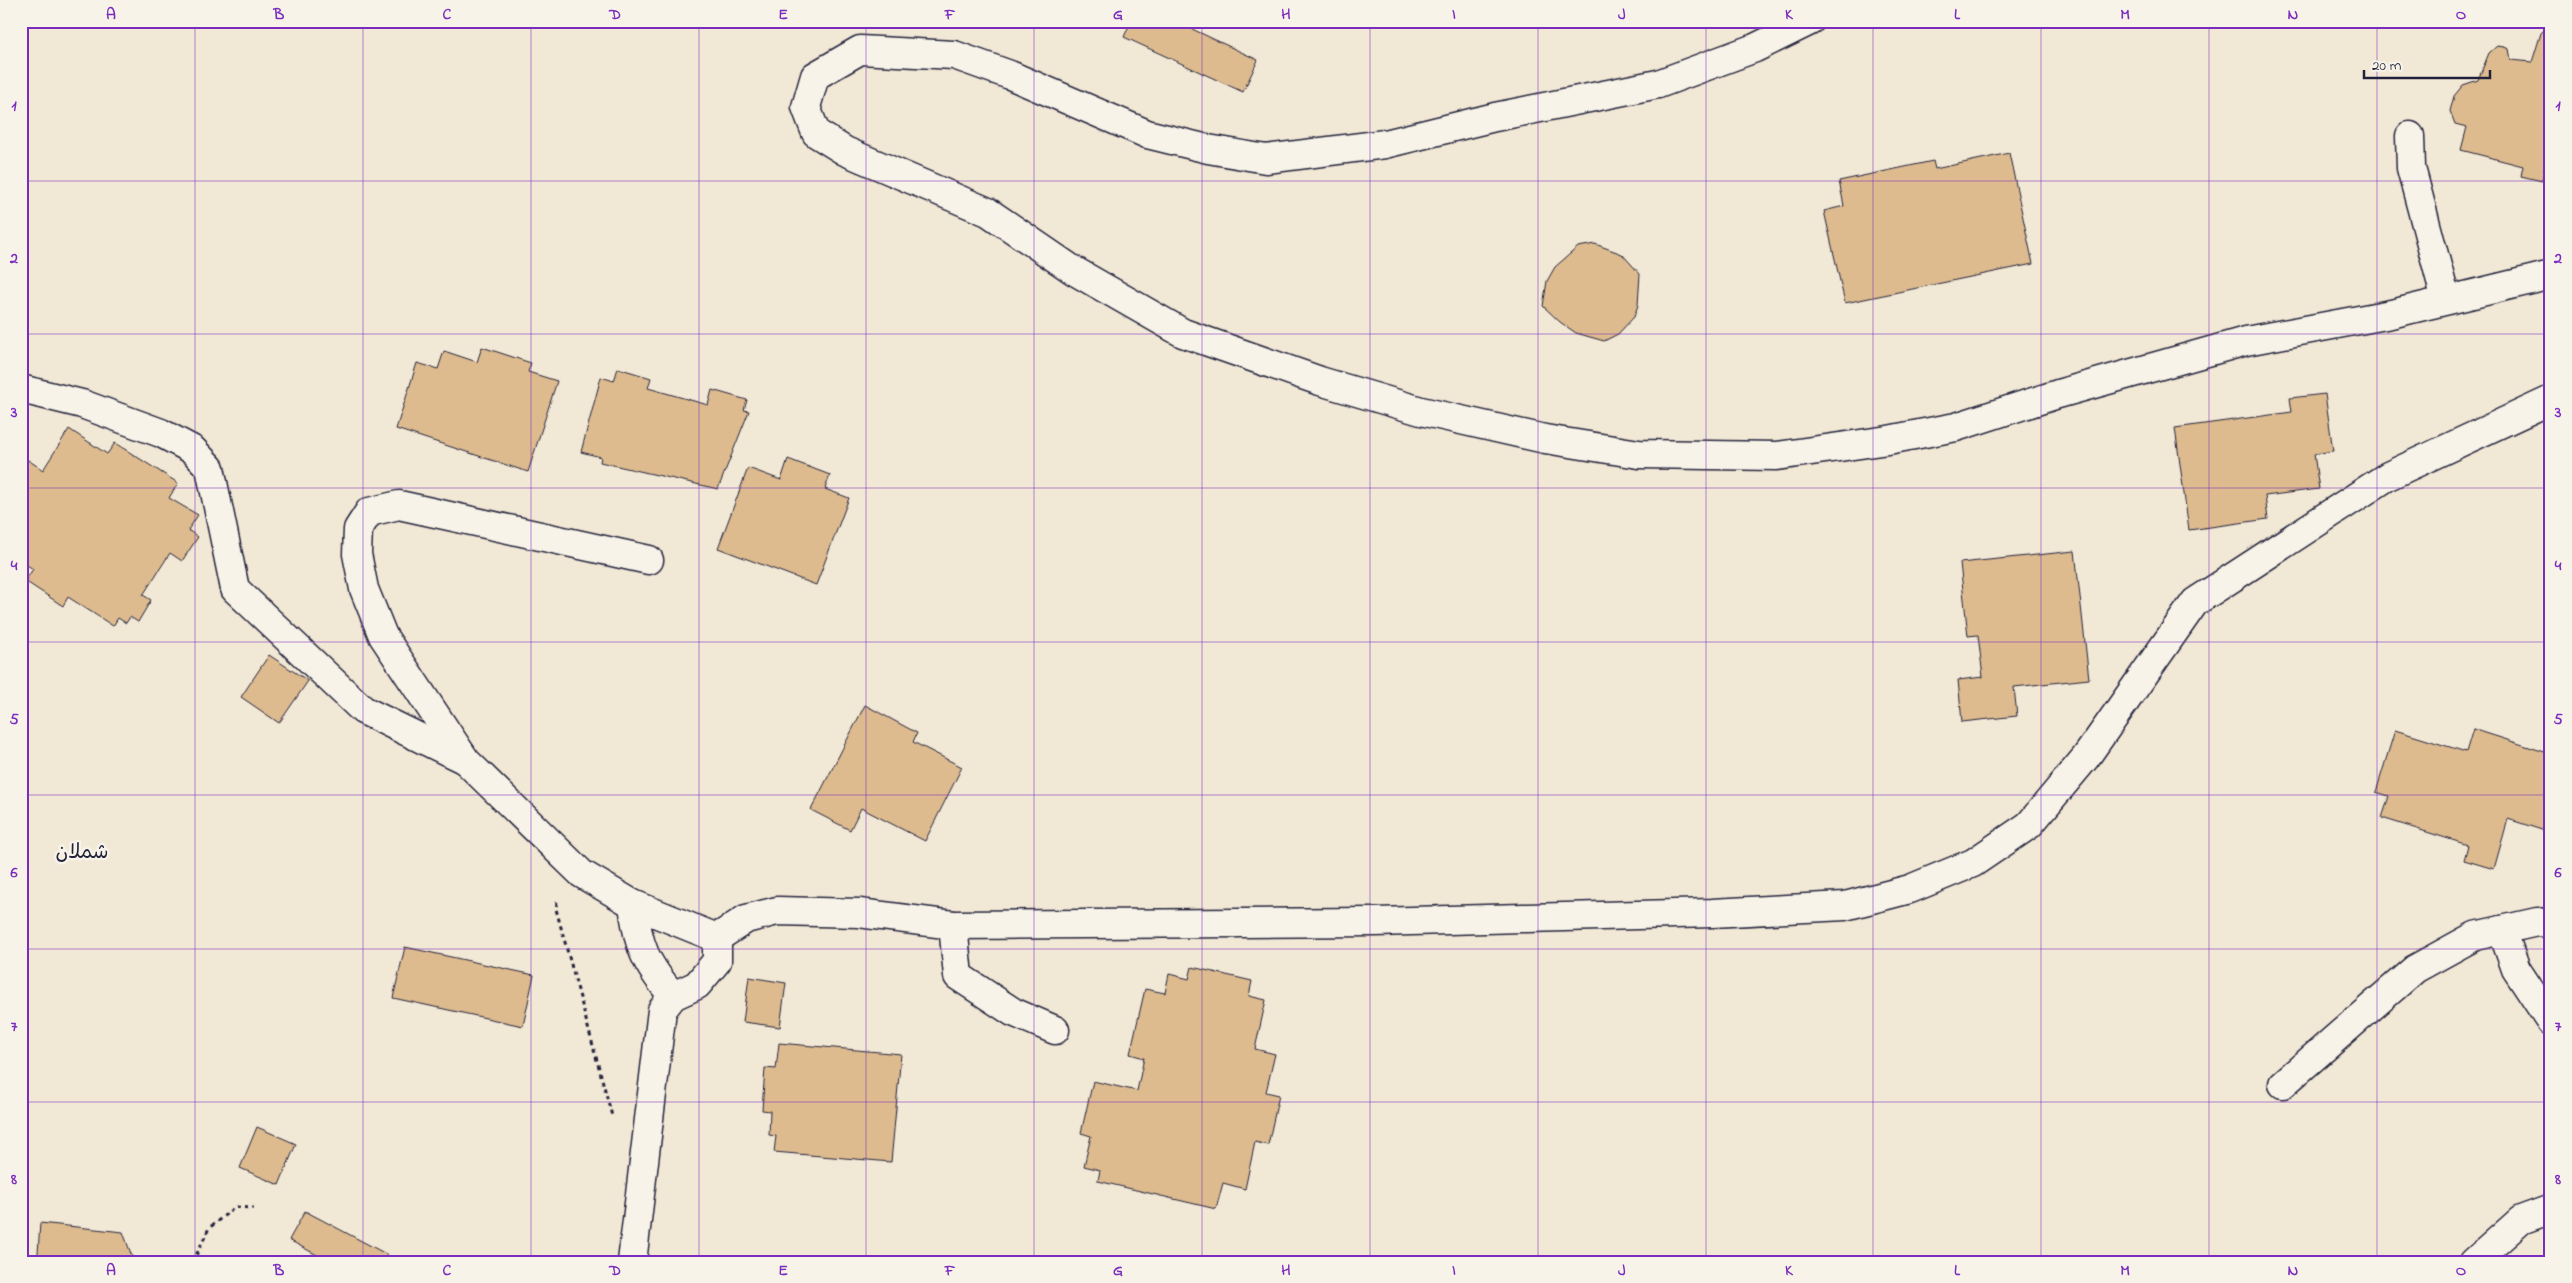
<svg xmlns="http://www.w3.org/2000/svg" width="2572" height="1283" font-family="'Indie Flower','Playpen Sans Arabic',sans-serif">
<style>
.building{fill:#ddbb8f;stroke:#22223b}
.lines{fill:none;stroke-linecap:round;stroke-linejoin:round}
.street-casing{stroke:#22223b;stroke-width:31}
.path{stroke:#22223b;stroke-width:3;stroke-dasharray:4 4;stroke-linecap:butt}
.street{stroke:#f7f3e8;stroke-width:28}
.grid{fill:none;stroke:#7b2cbf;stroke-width:1;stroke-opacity:0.55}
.labels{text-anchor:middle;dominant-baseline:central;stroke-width:5;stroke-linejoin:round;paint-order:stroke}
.quarter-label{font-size:20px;fill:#22223b;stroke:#f7f3e8}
.neatline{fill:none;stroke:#7b2cbf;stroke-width:2}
.grid-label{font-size:16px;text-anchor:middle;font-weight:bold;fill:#7b2cbf}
</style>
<rect width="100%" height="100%" fill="#f2e8d6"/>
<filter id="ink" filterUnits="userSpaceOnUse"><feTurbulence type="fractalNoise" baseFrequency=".02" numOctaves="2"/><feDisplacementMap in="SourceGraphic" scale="10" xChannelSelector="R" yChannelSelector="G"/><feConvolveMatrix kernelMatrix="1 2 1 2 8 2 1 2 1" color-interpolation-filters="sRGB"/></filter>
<g filter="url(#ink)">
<g class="building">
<path d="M1131,21H1175L1258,60L1243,92L1124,37Z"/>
<path d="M2550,24L2551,167L2545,165L2542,181L2521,176L2523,166L2461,150L2467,127L2455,124L2450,111L2454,96L2463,85L2478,80L2489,53L2497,46L2504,47L2509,49L2511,60L2532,62L2541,33Z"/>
<path d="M2009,153L2033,264L1845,303L1824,211L1844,206L1839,181L1933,161L1935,169Z"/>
<path d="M1595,244L1622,254L1640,274L1638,305L1634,317L1618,334L1604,341L1576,333L1560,322L1543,306L1547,281L1555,267L1578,247Z"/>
<path d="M482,347L531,363L528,372L557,381L528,472L396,429L417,363L438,369L444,351L477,362Z"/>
<path d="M618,368L651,378L648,388L708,405L712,390L747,400L744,410L749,411L718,489L600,462L601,457L581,452L601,377L614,381Z"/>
<path d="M2325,394L2333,451L2314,454L2319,489L2265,496L2268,519L2189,530L2175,428L2292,412L2290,398Z"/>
<path d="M69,429L107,454L115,443L178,483L169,498L198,515L188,530L198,537L182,561L170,553L143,595L151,600L138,622L130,617L126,623L118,618L113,626L68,597L63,606L25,581L33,569L21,561V471L28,460L43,470Z"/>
<path d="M788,459L830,475L825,489L849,498L816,585L718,548L748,468L781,480Z"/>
<path d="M2075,551L2089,679L2014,687L2017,716L1962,722L1958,680L1983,677L1978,635L1968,636L1960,563Z"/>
<path d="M269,655L308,681L279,723L241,697Z"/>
<path d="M865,705L917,733L913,742L962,767L925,841L861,808L850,830L811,810Z"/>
<path d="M2473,729L2551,754V833L2508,819L2494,869L2464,860L2468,845L2382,818L2389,796L2376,792L2395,730L2466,752Z"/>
<path d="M405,947L534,975L523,1026L393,998Z"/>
<path d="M1192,967L1252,981L1249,996L1266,1000L1255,1049L1275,1054L1266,1092L1279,1095L1268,1145L1255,1142L1245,1189L1223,1183L1216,1209L1098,1181L1100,1170L1084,1166L1091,1136L1081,1133L1093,1081L1137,1091L1144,1058L1130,1054L1145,989L1165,993L1169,974L1189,979Z"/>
<path d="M749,977L786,983L780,1027L743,1022Z"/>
<path d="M779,1043L901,1054L891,1162L774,1152L776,1136L769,1135L770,1111L762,1110L765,1068L776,1069Z"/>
<path d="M257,1127L296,1144L279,1185L240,1168Z"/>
<path d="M305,1211L388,1255L384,1262H330L289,1240Z"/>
<path d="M40,1223L123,1232L134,1262H31L38,1253Z"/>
</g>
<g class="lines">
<g class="street-casing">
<g id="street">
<path d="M1810,21L1755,48L1658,84L1495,117L1385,144L1266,159L1208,149L1147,134L1010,75L954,55L860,50L815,76L806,107L816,133L845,151L988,212L1073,270L1183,333L1320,381L1421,411L1545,439L1639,454L1777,456L1888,440L1956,427L2058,394L2246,341L2391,314L2551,275"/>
<path d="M2410,136L2411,168L2446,300"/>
<path d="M21,389L82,404L161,433L193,450L210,468L235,589L363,710L465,760"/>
<path d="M649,560L399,505L369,512L358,529L357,554L364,589L383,636L466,761L582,874L633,904L717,938"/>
<path d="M633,904C638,946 645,963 673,996"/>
<path d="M953,925L958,976L1013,1012L1055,1030"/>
<path d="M2502,930L2516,969L2551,1022"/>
<path d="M717,938L746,919L777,911L859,913L953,925L1375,922L1712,913L1845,906L1910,889L1973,863L2029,825L2086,757L2195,602L2388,476L2551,400"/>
<path d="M2283,1084L2415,969L2475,936L2537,922L2551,923"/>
<path d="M632,1262L662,1010L673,996L697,985L717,961V938"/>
<path d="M2474,1262L2521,1220L2551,1209"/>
</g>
</g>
<g class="path">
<path d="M557,902L556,909L612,1116"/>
<path d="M193,1262L209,1228L235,1207L254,1208"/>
</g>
<use href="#street" class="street"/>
</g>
</g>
<path class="grid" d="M195,21V1262M363,21V1262M531,21V1262M699,21V1262M866,21V1262M1034,21V1262M1202,21V1262M1370,21V1262M1538,21V1262M1706,21V1262M1873,21V1262M2041,21V1262M2209,21V1262M2377,21V1262M21,181H2551M21,334H2551M21,488H2551M21,642H2551M21,795H2551M21,949H2551M21,1102H2551"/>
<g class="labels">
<g class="quarter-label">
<text x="82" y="853">شملان</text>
</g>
</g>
<rect width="2572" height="1283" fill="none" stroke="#f7f3e8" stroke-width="55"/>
<path d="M2364 70v8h126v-8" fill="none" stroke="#22223b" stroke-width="2.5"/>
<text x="2372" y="70" font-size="15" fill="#22223b" stroke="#f7f3e8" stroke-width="4" paint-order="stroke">20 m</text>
<rect x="28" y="28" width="2516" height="1228" class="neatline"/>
<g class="grid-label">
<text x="111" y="19">A</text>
<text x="279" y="19">B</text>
<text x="447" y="19">C</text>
<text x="615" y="19">D</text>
<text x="783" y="19">E</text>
<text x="950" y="19">F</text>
<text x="1118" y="19">G</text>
<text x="1286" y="19">H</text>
<text x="1454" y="19">I</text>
<text x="1622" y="19">J</text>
<text x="1789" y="19">K</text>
<text x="1957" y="19">L</text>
<text x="2125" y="19">M</text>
<text x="2293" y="19">N</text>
<text x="2461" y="19">O</text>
<text x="14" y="110">1</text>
<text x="2558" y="110">1</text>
<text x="14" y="263">2</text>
<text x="2558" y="263">2</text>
<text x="14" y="417">3</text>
<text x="2558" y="417">3</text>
<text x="14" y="570">4</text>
<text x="2558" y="570">4</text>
<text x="14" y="724">5</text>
<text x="2558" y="724">5</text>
<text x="14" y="877">6</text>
<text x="2558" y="877">6</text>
<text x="14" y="1031">7</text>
<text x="2558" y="1031">7</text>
<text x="14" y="1184">8</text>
<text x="2558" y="1184">8</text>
<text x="111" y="1275">A</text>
<text x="279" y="1275">B</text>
<text x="447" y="1275">C</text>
<text x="615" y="1275">D</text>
<text x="783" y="1275">E</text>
<text x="950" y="1275">F</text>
<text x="1118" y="1275">G</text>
<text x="1286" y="1275">H</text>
<text x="1454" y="1275">I</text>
<text x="1622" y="1275">J</text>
<text x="1789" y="1275">K</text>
<text x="1957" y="1275">L</text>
<text x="2125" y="1275">M</text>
<text x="2293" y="1275">N</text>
<text x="2461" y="1275">O</text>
</g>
</svg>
